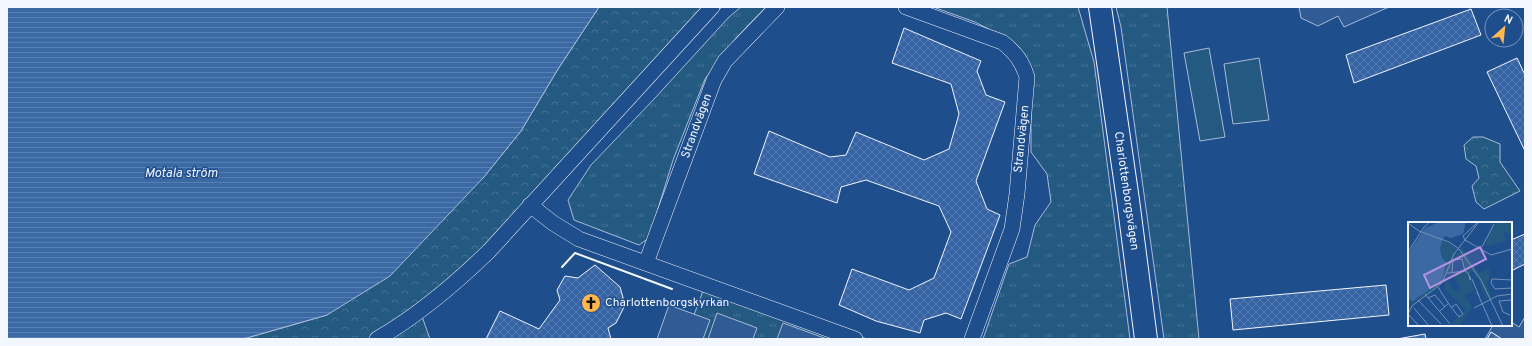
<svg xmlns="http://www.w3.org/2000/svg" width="1532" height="346" font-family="Overpass,sans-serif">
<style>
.grass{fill:url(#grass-tufts);stroke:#a8bbd7}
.park{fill:url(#park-crowns);stroke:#a8bbd7}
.pitch{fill:#245a82;stroke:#a8bbd7}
.parking{fill:#305b95;stroke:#a8bbd7}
.water{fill:url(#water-rules);stroke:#a8bbd7}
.building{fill:url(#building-cross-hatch);stroke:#f2f6ff}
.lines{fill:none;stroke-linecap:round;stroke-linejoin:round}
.minor-casing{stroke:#f2f6ff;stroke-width:16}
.secondary-casing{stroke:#f2f6ff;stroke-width:24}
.minor{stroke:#1f4e8c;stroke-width:15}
.secondary{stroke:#1f4e8c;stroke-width:22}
.wall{stroke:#f2f6ff;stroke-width:2}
.labels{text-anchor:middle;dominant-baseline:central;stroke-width:3;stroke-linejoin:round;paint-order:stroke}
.street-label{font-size:12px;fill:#f2f6ff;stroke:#1f4e8c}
.poi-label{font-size:12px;fill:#f2f6ff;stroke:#1f4e8c;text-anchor:start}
.water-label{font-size:13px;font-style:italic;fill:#f2f6ff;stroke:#1f4e8c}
.inset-road{fill:none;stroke:#7391ba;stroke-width:1}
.view{fill:#b691df;fill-opacity:0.15;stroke:#b691df;stroke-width:2}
.inset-edge{fill:none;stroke:#f2f6ff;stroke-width:2}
</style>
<defs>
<pattern id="grass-tufts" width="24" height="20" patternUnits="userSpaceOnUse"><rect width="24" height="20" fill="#245a82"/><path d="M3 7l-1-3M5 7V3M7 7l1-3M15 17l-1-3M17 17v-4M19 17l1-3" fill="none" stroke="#447295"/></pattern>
<pattern id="park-crowns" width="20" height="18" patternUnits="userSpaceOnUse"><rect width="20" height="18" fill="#245a82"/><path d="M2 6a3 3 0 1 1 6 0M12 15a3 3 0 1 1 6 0" fill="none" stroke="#447295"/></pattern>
<pattern id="water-rules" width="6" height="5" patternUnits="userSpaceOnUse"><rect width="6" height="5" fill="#3b69a3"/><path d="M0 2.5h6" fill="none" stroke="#587fb1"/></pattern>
<pattern id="building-cross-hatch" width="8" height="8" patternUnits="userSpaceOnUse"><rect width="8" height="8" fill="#3563a3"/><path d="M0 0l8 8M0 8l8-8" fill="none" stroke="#537ab1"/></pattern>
</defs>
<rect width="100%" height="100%" fill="#1f4e8c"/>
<g class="grass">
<path d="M741,7H766L736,38L705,79L673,160L649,238L639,245L574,220L568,200L591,165L655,98L729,17Z"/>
<path d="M933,7H1078L1094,62L1130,339H983L1009,264L1027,257L1035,225L1051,202L1047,174L1031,152V72L1004,37L975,22Z"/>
<path d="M1116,7H1167L1199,339H1164L1121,27Z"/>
<path d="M707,280L867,339H685Z"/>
<path d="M419,308L430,339H376Z"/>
</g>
<g class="park">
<path d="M599,7H722L644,81L473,267L371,339H243L327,315L484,177L521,131L558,69Z"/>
<path d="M1473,137H1483L1500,144V162L1520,191L1484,209L1476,202L1472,186L1479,178L1476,166L1466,159L1464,145Z"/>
</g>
<g class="pitch">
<path d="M1209,48L1225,137L1200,141L1184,53Z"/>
<path d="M1259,58L1269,120L1233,124L1224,64Z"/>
</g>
<g class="parking">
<path d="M1299,7H1389L1344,27L1338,16L1318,26L1301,18Z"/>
<path d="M669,305L710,320L703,339H657Z"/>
<path d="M717,313L757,328L753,339H708Z"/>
<path d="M1525,317V339H1485L1493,325H1511V322L1519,327Z"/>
<path d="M783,323L827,339H777Z"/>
</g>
<path class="water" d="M7,7H599L558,69L521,131L484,177L390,276L327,315L243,339H7Z"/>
<g class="building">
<path d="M1471,9L1481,35L1354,83L1346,55Z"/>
<path d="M904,28L981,61L977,71L986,95L1005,102L976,181L987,209L1000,215L961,319L946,313L924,320L920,333L876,321L839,305L852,269L909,290L934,278L951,232L939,206L866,180L841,187L837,203L754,174L769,131L830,157L846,155L856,132L924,160L949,149L959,114L951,84L892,63Z"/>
<path d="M1517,58L1525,75V151L1487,72Z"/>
<path d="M1525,234V264L1511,271V240Z"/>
<path d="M595,265L620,287L625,305L616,323L608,328L611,339H486L500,311L539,329L560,300L557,290L565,276L578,278Z"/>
<path d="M1386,285L1389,315L1233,330L1230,299Z"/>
<path d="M1491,332L1502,339H1487Z"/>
<path d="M1425,334L1426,339H1397Z"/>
</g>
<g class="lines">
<g class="minor-casing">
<g id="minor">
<path d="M906,7L1002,42C1015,52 1022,61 1027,77L1017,194L1012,229L972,339"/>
<path d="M530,205L553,223L579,239L855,339"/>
<path d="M646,263L714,80L725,61L777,7"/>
<path d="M377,339C419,315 455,284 489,251L712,7"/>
</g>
</g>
<g class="secondary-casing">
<path id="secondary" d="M1100,7L1128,200L1146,339"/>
</g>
<use href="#minor" class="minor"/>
<use href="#secondary" class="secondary"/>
<path class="wall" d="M562,267L575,253L672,289"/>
</g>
<defs>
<g id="church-disc" transform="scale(1)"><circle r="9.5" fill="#ffb74d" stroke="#1f4e8c"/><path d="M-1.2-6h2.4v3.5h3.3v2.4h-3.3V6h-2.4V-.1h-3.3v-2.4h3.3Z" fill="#111"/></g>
</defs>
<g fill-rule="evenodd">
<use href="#church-disc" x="591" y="303"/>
</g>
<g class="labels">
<g class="street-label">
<text transform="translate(697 126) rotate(-70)">Strandvägen</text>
<text transform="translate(1022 139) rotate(-84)">Strandvägen</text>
<text transform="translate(1126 191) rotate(82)">Charlottenborgsvägen</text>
</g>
<g class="poi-label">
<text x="605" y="303">Charlottenborgskyrkan</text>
</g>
<g class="water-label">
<text x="181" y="174">Motala ström</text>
</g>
</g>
<g transform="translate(1408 222)">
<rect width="104" height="104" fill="#1f4e8c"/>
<path d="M53,24L71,51L81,46L82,54L79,61L84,76H77L72,60L65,50L61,51L66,68L56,74L64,85L51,104H41L58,88L38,68L36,58L41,60L47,70L52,66L47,58V50L58,48L55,37H45L44,50H40L46,33L52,30Z" fill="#245a82"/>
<path d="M94,0H104V14L96,9L95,11L99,19L79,24L77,22L86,2Z" fill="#245a82"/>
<path d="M35,18L48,27L38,54L30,65L5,83L0,77L6,79L16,69L29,63L37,48L38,40L34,37L32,26Z" fill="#245a82"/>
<path d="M31,0H58L55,12L43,16L37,14L35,17L32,27L34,36L38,40L34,59L5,79L0,77V32L17,6Z" fill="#3b69a3"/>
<path class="inset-road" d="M0,1L11,9L41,20L51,27L73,58L95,104M57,18L83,33L104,27M57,18L55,14L70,0M74,25L86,2M0,30L16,5L22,0M57,49L60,51L63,57L62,58L61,53M39,51H41L56,49H57L54,37L45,38L44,51M64,57L71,74M104,58L84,57L83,61L87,67L104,66M30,65L40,81L51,95L55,92L48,82L44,85M69,70L84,104M17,72L42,102M20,76L27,73L37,85M10,78L33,102M6,86L21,104M66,86L89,74L104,72M32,89L41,81M102,93L95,90L91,79L104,78M11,104L0,92L4,84L34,61L46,32L71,0"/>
<path class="view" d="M72,25L78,37L22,66L16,53Z"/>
<rect width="104" height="104" class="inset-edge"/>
</g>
<rect width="1532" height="346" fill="none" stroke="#f2f6ff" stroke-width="16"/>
<g transform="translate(1504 28) rotate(27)"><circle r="19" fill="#1f4e8c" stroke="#7391ba"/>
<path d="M0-3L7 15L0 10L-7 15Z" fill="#ffb74d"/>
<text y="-6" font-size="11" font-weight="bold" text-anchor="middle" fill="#f2f6ff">N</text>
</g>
</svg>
